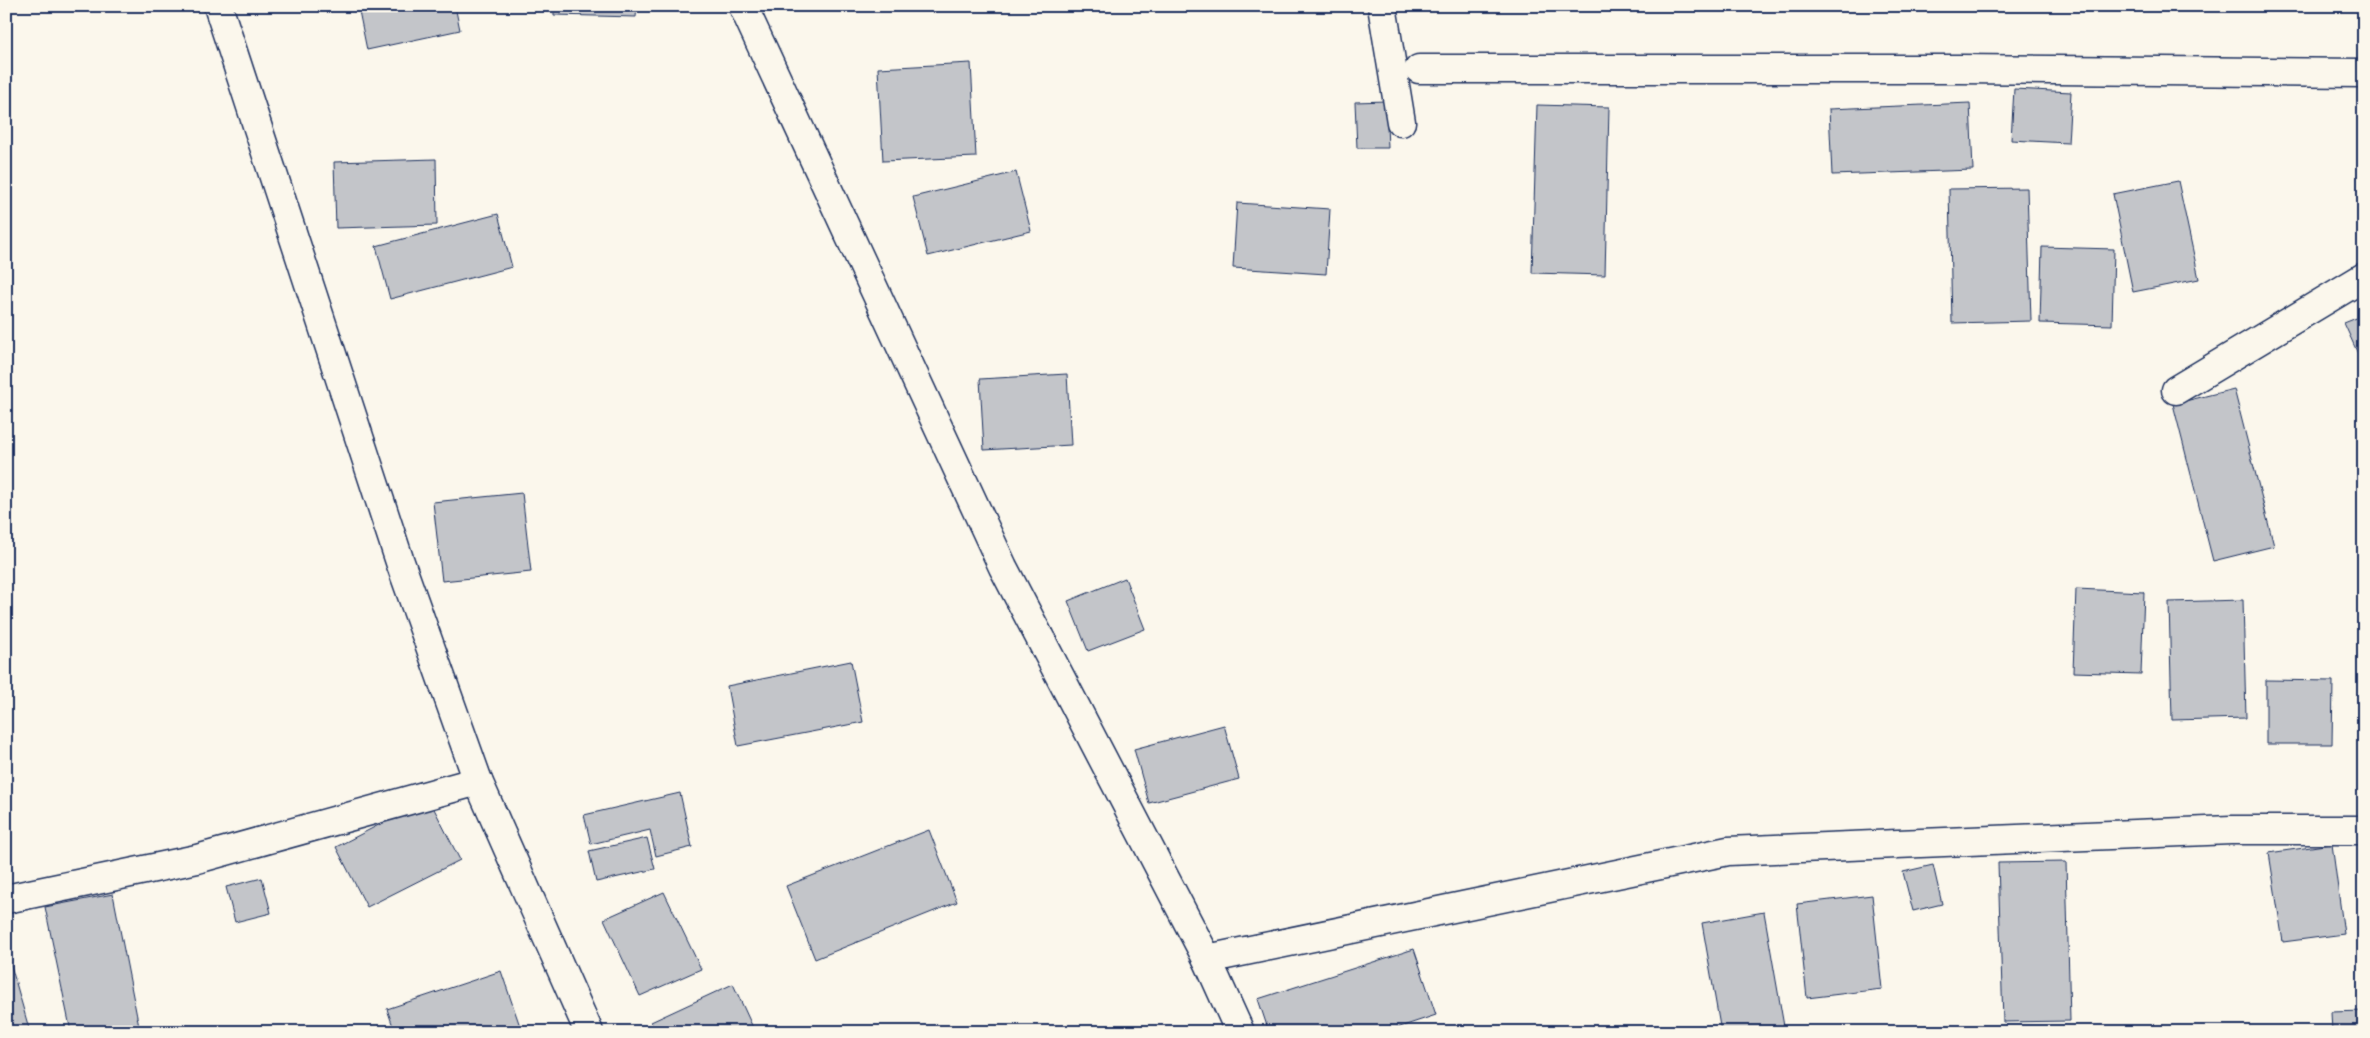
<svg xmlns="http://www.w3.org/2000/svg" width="2370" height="1038" font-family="Sriracha,sans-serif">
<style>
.building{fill:#c3c5c9;stroke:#1b2f5e}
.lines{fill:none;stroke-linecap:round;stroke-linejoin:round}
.minor-casing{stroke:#1b2f5e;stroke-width:31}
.minor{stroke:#fbf7ec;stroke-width:28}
</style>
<rect width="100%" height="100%" fill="#fbf7ec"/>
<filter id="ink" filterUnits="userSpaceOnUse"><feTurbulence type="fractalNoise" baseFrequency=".02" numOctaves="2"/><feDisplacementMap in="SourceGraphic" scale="10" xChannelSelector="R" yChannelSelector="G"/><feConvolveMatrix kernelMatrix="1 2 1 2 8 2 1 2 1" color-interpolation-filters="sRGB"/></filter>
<g filter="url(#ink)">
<g class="building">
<path d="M358,6H455L460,30L367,50Z"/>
<path d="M554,6H637L636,17L554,15Z"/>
<path d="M971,63L976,157L883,161L878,68Z"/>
<path d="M2014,89L2071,92L2068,143L2011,140Z"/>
<path d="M1386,101L1388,148H1357L1355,102Z"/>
<path d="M1970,103L1973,170L1832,175L1829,109Z"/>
<path d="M1537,105L1609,107L1605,275L1532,273Z"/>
<path d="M436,159L437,225L336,228L334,162Z"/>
<path d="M1016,172L1031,231L928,256L913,197Z"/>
<path d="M2178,181L2199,279L2133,292L2113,194Z"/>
<path d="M2027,188L2031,321L1952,323L1949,189Z"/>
<path d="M1237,203L1330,209L1326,274L1233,268Z"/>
<path d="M498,214L512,267L390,299L376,246Z"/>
<path d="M2042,247L2114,249L2112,325L2040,323Z"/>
<path d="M2364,315V367L2344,323Z"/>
<path d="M1067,374L1071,445L984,450L980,379Z"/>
<path d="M2234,389L2274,546L2213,561L2173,404Z"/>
<path d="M522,493L531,572L442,581L433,502Z"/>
<path d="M1125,578L1145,629L1088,651L1068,601Z"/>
<path d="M2076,589L2144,592L2141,674L2073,672Z"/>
<path d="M2243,600L2246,718L2172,720L2169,602Z"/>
<path d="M851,661L863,722L738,746L727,686Z"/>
<path d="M2266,680L2333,681L2332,744H2266Z"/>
<path d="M1224,725L1239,779L1149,803L1134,749Z"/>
<path d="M680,793L692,847L656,856L650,830L591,844L584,815Z"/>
<path d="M429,799L460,860L367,907L336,847Z"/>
<path d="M929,830L957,902L815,959L786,886Z"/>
<path d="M647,838L655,869L596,882L589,851Z"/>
<path d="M2332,844L2344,934L2283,942L2269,853Z"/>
<path d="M2066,862L2070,1021L2003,1022L1998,863Z"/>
<path d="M1933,865L1942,904L1913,911L1903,872Z"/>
<path d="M262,878L271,913L235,922L226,887Z"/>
<path d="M664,892L701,969L640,996L604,919Z"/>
<path d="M113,894L140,1032H71L45,907Z"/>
<path d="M1872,895L1882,989L1807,998L1797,904Z"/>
<path d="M1764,912L1785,1032H1721L1702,923Z"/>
<path d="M6,948L30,1032H6Z"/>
<path d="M1414,949L1436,1015L1385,1032H1269L1258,999Z"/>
<path d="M501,971L522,1032H395L387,1009Z"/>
<path d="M733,984L755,1032H656L651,1022Z"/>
<path d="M2364,1011V1032H2332L2331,1012Z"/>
</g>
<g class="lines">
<g class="minor-casing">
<g id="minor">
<path d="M218,6L400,562L478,781L589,1032"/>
<path d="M743,6L1003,567L1207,959L1240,1032"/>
<path d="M1382,6L1401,122"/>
<path d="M1419,69H1959L2364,73"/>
<path d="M2176,390L2364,277"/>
<path d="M6,899L197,859L478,781"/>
<path d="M1207,959L1728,851L2231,830H2364"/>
</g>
</g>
<use href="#minor" class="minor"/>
</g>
</g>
<rect width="2370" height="1038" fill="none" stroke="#fbf7ec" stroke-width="25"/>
<rect x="12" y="12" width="2345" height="1013" fill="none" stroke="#1b2f5e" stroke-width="2" filter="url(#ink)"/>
</svg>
